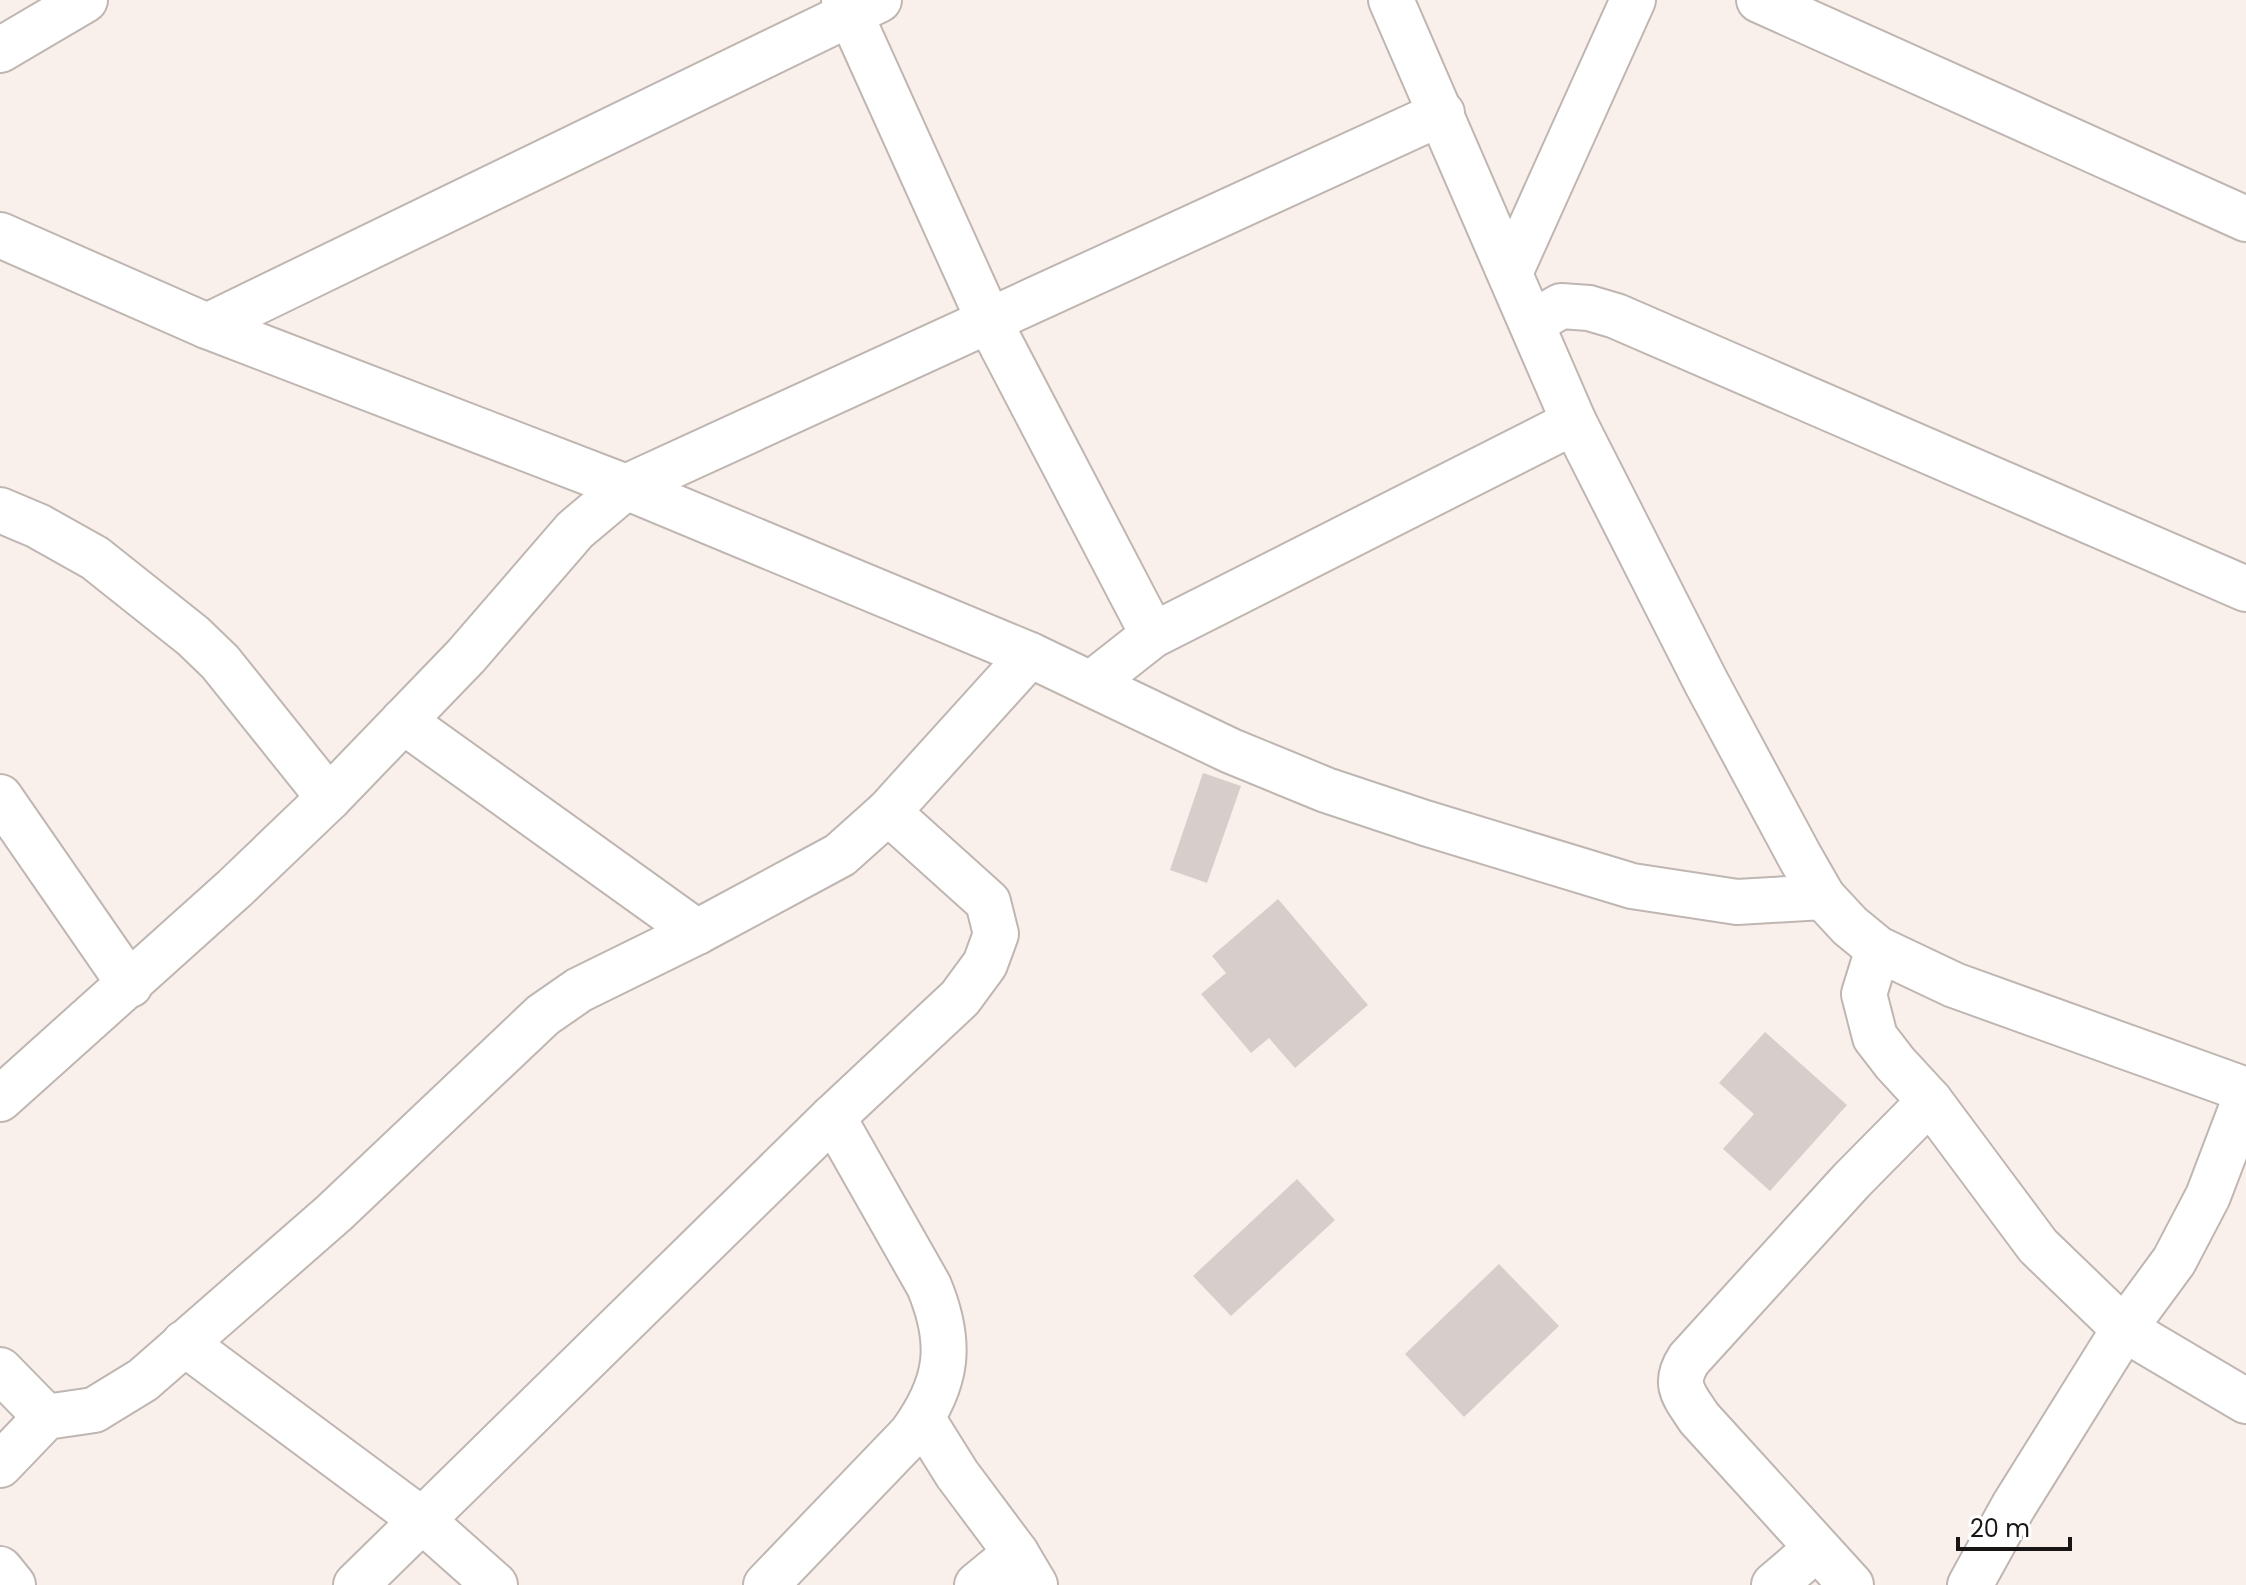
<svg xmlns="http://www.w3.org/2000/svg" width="2246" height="1585" font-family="Poppins,sans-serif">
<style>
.building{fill:#d7cdca}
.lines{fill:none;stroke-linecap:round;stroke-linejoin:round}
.minor-casing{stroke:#bfb6b2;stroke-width:48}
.minor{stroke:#fff;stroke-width:44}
</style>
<rect width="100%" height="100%" fill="#f9f0ec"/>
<g class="building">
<path d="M1203,773L1241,786L1207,883L1170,870Z"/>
<path d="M1278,899L1368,1005L1295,1068L1269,1038L1251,1053L1201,994L1226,973L1212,956Z"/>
<path d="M1765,1032L1847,1105L1770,1191L1723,1149L1754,1114L1719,1083Z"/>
<path d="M1297,1179L1335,1220L1231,1316L1193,1276Z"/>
<path d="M1499,1264L1559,1326L1464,1417L1405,1354Z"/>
</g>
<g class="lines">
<g class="minor-casing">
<g id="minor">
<path d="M844,0L989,321L1153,635"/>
<path d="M1391,0L1574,422L1706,682L1800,857L1823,897L1850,926L1878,949L1954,985L2246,1090"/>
<path d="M1759,0L2246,219"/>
<path d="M0,50L85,0"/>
<path d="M0,235L207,326L626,487L1030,655L1231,751L1326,790L1425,823L1632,886L1737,902L1823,897"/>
<path d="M1510,273L1633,0"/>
<path d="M1532,323L1561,306L1589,308L1616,316L2246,589"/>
<path d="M207,326L879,0"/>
<path d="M0,510L38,526L95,558L193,636L220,662L329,798"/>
<path d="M1092,683L1153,635L1574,422"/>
<path d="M403,721L697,932"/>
<path d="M0,797L130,985"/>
<path d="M1878,949L1864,994L1875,1037L1895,1063L1930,1101L2038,1246L2124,1329L2246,1401"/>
<path d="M0,1099L235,888L329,798L466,656L575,530L626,487L1442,113"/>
<path d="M184,1343L422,1520L495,1585"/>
<path d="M0,1370L46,1417"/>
<path d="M922,1418L957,1474L1016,1553L1035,1585"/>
<path d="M0,1465L46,1417L94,1410L143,1380L334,1213L543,1015L579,990L697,932L840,855L888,812L1030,655"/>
<path d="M0,1569L13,1585"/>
<path d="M356,1585L833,1117L960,998L985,964L996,934L988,902L888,812"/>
<path d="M766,1585L911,1434C948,1383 953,1344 929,1286L833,1117"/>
<path d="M977,1585L1016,1553"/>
<path d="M1774,1585L1816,1549"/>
<path d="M1851,1585L1699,1418C1685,1396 1672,1385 1689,1359L1852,1180L1930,1101"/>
<path d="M1970,1585L2013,1507L2124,1329L2174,1261L2208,1196L2246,1096"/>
</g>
</g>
<use href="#minor" class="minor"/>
</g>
<path d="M1958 1537v12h112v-12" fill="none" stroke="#181514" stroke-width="4"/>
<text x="1970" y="1537" font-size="24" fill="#181514" stroke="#ffffff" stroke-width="6" paint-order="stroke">20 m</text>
</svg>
